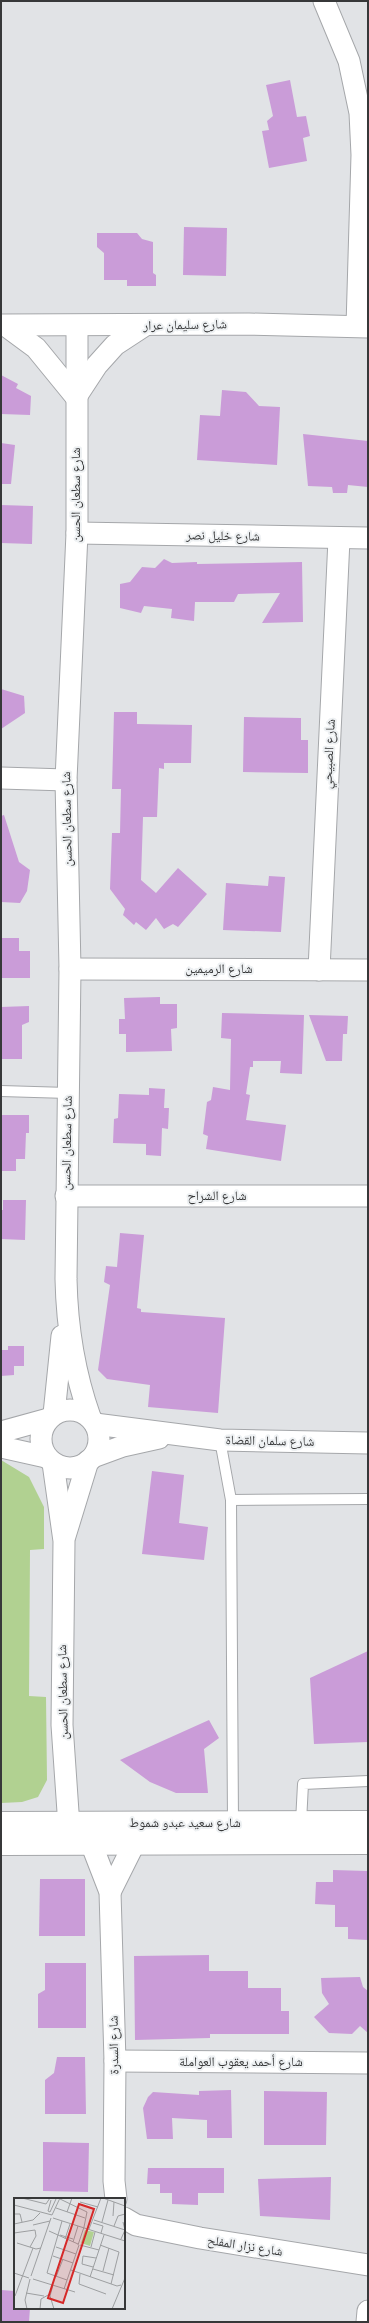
<svg xmlns="http://www.w3.org/2000/svg" width="369" height="2323" font-family="Spectral,'Noto Naskh Arabic',serif">
<style>
.green{fill:#b1d191}
.building{fill:#ca9cd8}
.lines{fill:none;stroke-linecap:round;stroke-linejoin:round}
.service-casing{stroke:#a5a7aa;stroke-width:12}
.minor-casing{stroke:#a5a7aa;stroke-width:23}
.secondary-casing{stroke:#a5a7aa;stroke-width:24}
.service{stroke:#fff;stroke-width:10}
.minor{stroke:#fff;stroke-width:21}
.secondary{stroke:#fff;stroke-width:22}
.labels{text-anchor:middle;dominant-baseline:central;stroke-width:4;stroke-linejoin:round;paint-order:stroke}
.street-label{font-size:13px;fill:#373839;stroke:#eef1f3}
.inset-road{fill:none;stroke:#9d9fa1;stroke-width:1}
.view{fill:#d62828;fill-opacity:0.15;stroke:#d62828;stroke-width:2}
.inset-edge{fill:none;stroke:#373839;stroke-width:2}
</style>
<rect width="100%" height="100%" fill="#e1e3e6"/>
<path class="green" d="M1,1460L29,1477L44,1507V1549L30,1550L29,1696L46,1697L47,1780L38,1797L22,1802L1,1803Z"/>
<g class="building">
<path d="M290,80L297,117L306,116L310,136L303,138L307,161L269,168L262,131L269,130L267,121L273,116L266,85Z"/>
<path d="M184,227L227,228L226,276L183,275Z"/>
<path d="M97,233H137L142,239L153,242V273L156,275V286H127V280H104V253L97,247Z"/>
<path d="M1,375L18,384L16,388L31,396L30,415L1,414Z"/>
<path d="M222,390L246,392L259,406L280,407L277,465L197,460L200,415L220,416Z"/>
<path d="M303,434L368,441V487L348,485L347,493H333L332,487L308,486Z"/>
<path d="M1,443L15,445L11,484H1Z"/>
<path d="M1,505L33,506L32,544L1,543Z"/>
<path d="M164,559L172,563L197,562V564L302,562L303,622L262,623L280,593L238,594L234,602H195L194,621L171,618L172,609L144,606L141,613L120,608V584L130,582L142,567L155,568Z"/>
<path d="M1,689L24,696L25,713L1,729Z"/>
<path d="M114,712H137V724L192,725L191,763H164V769L159,768L157,817H143L141,880L156,893L178,868L207,894L178,927L173,924L164,929L156,918L146,930L136,922L134,925L123,915L125,909L110,889L112,833H120L121,789H112Z"/>
<path d="M244,717L301,718V740H308V773L243,772Z"/>
<path d="M4,815L19,862L30,870L27,891L20,903L1,902V816Z"/>
<path d="M269,876L285,877L281,932L223,930L226,883L268,886Z"/>
<path d="M1,938H19V951H30V978H1Z"/>
<path d="M160,997V1004H177V1028L171,1029L172,1051L126,1052V1034H119V1019H125L124,998Z"/>
<path d="M29,1006V1022L22,1025V1059H1V1007Z"/>
<path d="M222,1013L304,1015L302,1074L280,1073L281,1061H253V1067H250L246,1094L250,1095L246,1120L286,1125L281,1161L206,1149L208,1136L203,1134L207,1102L211,1100L213,1087L230,1090L231,1039L221,1038Z"/>
<path d="M309,1015L348,1016L347,1034H343L342,1061H326Z"/>
<path d="M149,1088L165,1089L164,1108H169L168,1129L162,1128L161,1156L146,1155V1144L113,1143L114,1119L118,1118L119,1094L149,1095Z"/>
<path d="M1,1115H29V1133H26L25,1159H16V1171H1Z"/>
<path d="M3,1200H26L25,1240L1,1239V1210H3Z"/>
<path d="M120,1233L144,1235L137,1308L141,1309V1312L225,1318L218,1413L148,1407L150,1385L107,1379L98,1370L110,1285L104,1282L106,1266L117,1267Z"/>
<path d="M8,1346H24V1366H14V1375L1,1376V1350H8Z"/>
<path d="M152,1471L184,1475L179,1523L208,1527L204,1560L142,1554Z"/>
<path d="M368,1651V1742L314,1744L310,1678Z"/>
<path d="M209,1720L219,1738L204,1749L208,1793H176L150,1782L120,1760Z"/>
<path d="M333,1870L368,1871V1940L348,1939V1927H335V1905L315,1904L316,1882H333Z"/>
<path d="M40,1879H85V1936H39Z"/>
<path d="M209,1955V1971H248V1988H281V2011H289V2034H210V2038L135,2040L134,1956Z"/>
<path d="M45,1963H86V2028H38V1994L45,1990Z"/>
<path d="M360,1977L363,1987L368,1991V2033L360,2026L352,2034L329,2033L314,2017L329,2004L322,1993L321,1978Z"/>
<path d="M57,2057H85L86,2114H45V2080L54,2073Z"/>
<path d="M231,2090L232,2138H207V2120L172,2118L173,2139H147L143,2108L148,2097L153,2092L199,2095V2091Z"/>
<path d="M264,2091L327,2092L326,2145H264Z"/>
<path d="M43,2142L89,2143L88,2192L43,2191Z"/>
<path d="M148,2168H224V2193H198V2205L172,2204V2193H160V2184H147Z"/>
<path d="M331,2177L330,2220L260,2216L258,2179Z"/>
<path d="M1,2290L15,2291V2308H30L29,2322H1Z"/>
</g>
<g class="lines">
<g class="service-casing">
<g id="service">
<path d="M1,1091L68,1093"/>
<path d="M220,1440L231,1500L233,1823"/>
<path d="M231,1500L368,1499"/>
<path d="M301,1822L303,1784L368,1781"/>
</g>
</g>
<g class="minor-casing">
<g id="minor">
<path d="M324,1L349,61L360,113L362,155L357,326"/>
<path d="M1,325L249,324L368,327"/>
<path d="M6,326L36,348L76,397L97,365L115,345L144,326"/>
<path d="M77,326V533L66,780L70,969L66,1279C67,1327 74,1372 90,1417"/>
<path d="M77,533L368,538"/>
<path d="M1,778L66,780"/>
<path d="M70,969L368,970"/>
<path d="M319,970L339,539"/>
<path d="M66,1196H368"/>
<circle cx="70" cy="1439" r="29"/>
<path d="M54,1414L62,1336"/>
<path d="M95,1424L220,1440L368,1443"/>
<path d="M1,1432L48,1419"/>
<path d="M1,1447L46,1457"/>
<path d="M93,1457L123,1446L159,1438"/>
<path d="M53,1463L64,1541L62,1725L70,1841"/>
<path d="M65,1536L88,1461"/>
<path d="M91,1843L110,1892L115,2061L114,2181L116,2199"/>
<path d="M110,1892L134,1844"/>
<path d="M115,2061L368,2063"/>
<path d="M124,2218L136,2225L200,2238L368,2265"/>
<path d="M367,2322L368,2311"/>
</g>
</g>
<g class="secondary-casing">
<g id="secondary">
<path d="M1,1823L368,1822"/>
<path d="M1,1844L368,1843"/>
</g>
</g>
<use href="#service" class="service"/>
<use href="#minor" class="minor"/>
<use href="#secondary" class="secondary"/>
</g>
<g class="labels">
<g class="street-label">
<text transform="translate(185 325) rotate(-1)">شارع سليمان عرار</text>
<text transform="translate(76 495) rotate(-90)">شارع سطعان الحسن</text>
<text transform="translate(223 536) rotate(1)">شارع خليل نصر</text>
<text transform="translate(329 754) rotate(-87)">شارع الصبيحي</text>
<text transform="translate(67 819) rotate(-91)">شارع سطعان الحسن</text>
<text x="219" y="969">شارع الرميمين</text>
<text transform="translate(67 1143) rotate(-89)">شارع سطعان الحسن</text>
<text x="217" y="1196">شارع الشراح</text>
<text transform="translate(270 1441) rotate(1)">شارع سلمان القضاة</text>
<text transform="translate(63 1692) rotate(-91)">شارع سطعان الحسن</text>
<text x="185" y="1823">شارع سعيد عبدو شموط</text>
<text transform="translate(114 2045) rotate(-91)">شارع السدرة</text>
<text x="241" y="2062">شارع أحمد يعقوب العواملة</text>
<text transform="translate(245 2246) rotate(9)">شارع نزار المفلح</text>
</g>
</g>
<g transform="translate(14 2198)">
<rect width="111" height="111" fill="#e1e3e6"/>
<path d="M71,32L80,34L76,48L67,45Z" fill="#b1d191"/>
<path class="inset-road" d="M8,0L32,6L36,0M89,0L111,8M46,1L73,14L70,29M37,2L34,13L36,14L42,1M66,4L84,9M0,7L38,17M42,10L71,20M53,14L58,0M0,16H6L8,24M38,17L46,0M99,18L100,4M39,20L111,43M80,22L111,32M48,23L33,75L53,82M88,24L94,2M79,25L89,28L87,35M0,26L19,22L26,15M19,27L36,23M100,28L104,18L111,16M75,31L87,0M35,33L64,46M0,35L21,32L22,38L16,49M46,37L59,41M51,41L56,26M107,41L111,32L109,24M59,44L64,28M3,45L22,51L27,50M64,47L70,29M66,47L85,52M86,47L105,54L97,86M42,49L62,56M77,49L81,34M39,58L59,65M79,69L68,66L69,58L82,60M79,71L100,77M57,72L103,88L107,87M89,73L95,50M0,75L15,80M66,76L65,86L92,96M17,78L37,20M42,79L49,61M76,79L90,37M19,81L61,94M39,87L36,98L40,111M50,91L65,47M12,95L30,98M1,98L19,50M13,111L11,102L16,81M26,111L27,101L36,96M98,111L111,80"/>
<path class="view" d="M65,6L80,11L49,105L34,100Z"/>
<rect width="111" height="111" class="inset-edge"/>
</g>
<rect width="369" height="2323" fill="none" stroke="#373839" stroke-width="4"/>
</svg>
